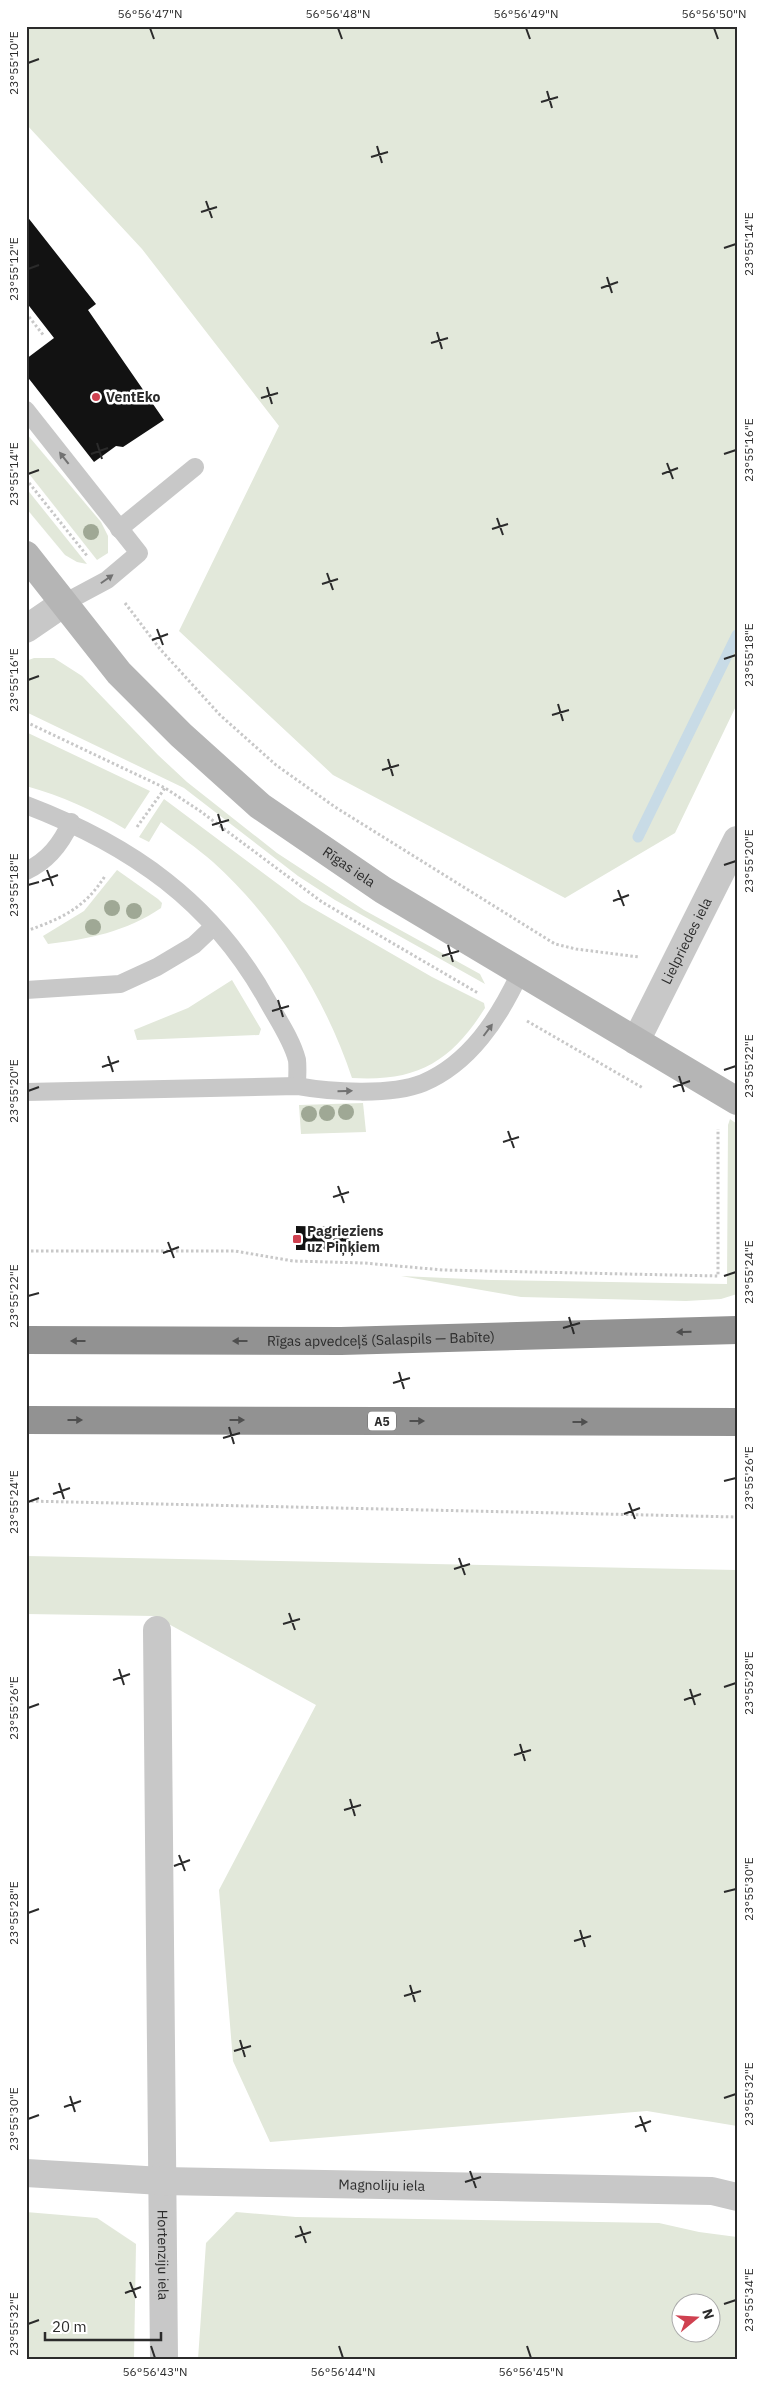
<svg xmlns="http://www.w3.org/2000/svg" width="763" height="2385" font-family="'IBM Plex Sans',sans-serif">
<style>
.green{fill:#e2e8da;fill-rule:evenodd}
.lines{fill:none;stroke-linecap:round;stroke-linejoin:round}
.stream{stroke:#c8dbe6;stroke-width:11}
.building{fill:#121212}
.path{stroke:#c8c8c8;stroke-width:3;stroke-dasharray:2.5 2.5;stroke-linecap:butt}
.lane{stroke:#c8c8c8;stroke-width:18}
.street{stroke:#c8c8c8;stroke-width:28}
.secondary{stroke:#b5b5b5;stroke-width:28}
.highway{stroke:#929292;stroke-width:28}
.tree{fill:#9fa895}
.oneway{fill:#727272}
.oneway2{fill:#4f4f4f}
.ticks{fill:none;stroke:#2b2b2b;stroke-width:2}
.poi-dot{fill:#cf4150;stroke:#fff;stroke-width:2}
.labels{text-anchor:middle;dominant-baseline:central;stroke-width:5;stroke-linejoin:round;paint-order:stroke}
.shield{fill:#fff;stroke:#6b6b6b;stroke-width:1}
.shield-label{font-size:12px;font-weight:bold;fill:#2b2b2b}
.poi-label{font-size:14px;font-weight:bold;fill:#2b2b2b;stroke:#fff;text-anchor:start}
.street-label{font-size:14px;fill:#2b2b2b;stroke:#fff}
.neatline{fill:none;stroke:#2b2b2b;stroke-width:2}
.ticks-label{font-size:12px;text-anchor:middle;fill:#2b2b2b}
</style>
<rect width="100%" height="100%" fill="#fff"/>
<g class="green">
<path d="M26,26H737V704L675,833L565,898L333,775L179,631L279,426L142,249L26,124Z"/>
<path d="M26,433L101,522L108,536V553L97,560L26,470Z"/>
<path d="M26,488L87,564L77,562L65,555L26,508Z"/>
<path d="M34,658H54L82,676L158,755L187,782L277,853L364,910L480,974L485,984L335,900L298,876L184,788L26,712V661Z"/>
<path d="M26,732L150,791L125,829C93,810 62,796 26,786Z"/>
<path d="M164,799L302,902L432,977L484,1003L485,1008C451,1062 417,1082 352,1078C325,997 276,919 213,862C197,848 178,835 161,822L149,842L139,837Z"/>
<path d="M117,870L158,899L162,903L161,908C126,932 88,939 48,944L43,936L84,911Z"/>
<path d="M232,980L261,1029L259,1035L137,1040L134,1030L188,1008Z"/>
<path d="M363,1103L366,1132L301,1134L299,1105Z"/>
<path d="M730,1119L737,1124V1294L721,1299L686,1301L521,1297L401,1276L491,1280L727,1284L728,1125Z"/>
<path d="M26,1556L737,1570V2126L647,2111L270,2142L233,2061L219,1890L316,1705L154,1616L26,1614Z"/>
<path d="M26,2212L97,2218L136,2244L134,2359H26Z"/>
<path d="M236,2212L296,2217L659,2223L699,2232L737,2237V2359H198L206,2243ZM680,2302H710V2332H680Z"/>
</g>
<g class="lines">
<path class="stream" d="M638,837L737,635"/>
</g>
<g class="building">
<path d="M26,215L96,304L88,310L164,420L123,447L116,446L94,462L26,375V359L54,338L26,302Z"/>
<path d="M296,1226L349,1227V1250H296Z"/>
</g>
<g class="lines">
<g class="path">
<path d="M26,313L44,336"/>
<path d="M26,479L88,557"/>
<path d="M125,603L160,649L220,715L276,765L335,807L555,944L576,949L639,957"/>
<path d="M26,722L165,788L200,811L322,902L478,993"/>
<path d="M137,827L165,788"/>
<path d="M26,931C61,919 85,908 105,876"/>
<path d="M527,1021L643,1088"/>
<path d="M26,1251H235L293,1261L364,1263L443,1270L718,1276V1129"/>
<path d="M26,1501L737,1517"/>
</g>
<g class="lane">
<path d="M26,410L139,553L107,580L64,603"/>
<path d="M119,529L195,467"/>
<path d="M26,805C131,845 213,902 268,1002C278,1020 292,1040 297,1060C298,1068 297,1078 297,1086"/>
<path d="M26,871C48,861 61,844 71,822"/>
<path d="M26,990L120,984L157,967L194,945L213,927"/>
<path d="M26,1092L297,1086C330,1092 391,1096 423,1083C470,1063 499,1018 520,973"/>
</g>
<g class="street">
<path d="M26,629L64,603"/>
<path id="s1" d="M636,1041L737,840"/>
<path id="s2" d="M157,1630L164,2359"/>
<path id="s3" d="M26,2173L162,2181L712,2191L737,2197"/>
</g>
<path class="secondary" id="s4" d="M26,555L119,673L181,735L260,806L383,890L737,1101"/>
<g class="highway">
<path id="s5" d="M26,1340L341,1341L737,1330"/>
<path d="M26,1420L737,1422"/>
</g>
</g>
<g class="tree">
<circle cx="91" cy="532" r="8"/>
<circle cx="112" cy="908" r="8"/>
<circle cx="134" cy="911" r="8"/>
<circle cx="93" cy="927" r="8"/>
<circle cx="346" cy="1112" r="8"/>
<circle cx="327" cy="1113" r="8"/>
<circle cx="309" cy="1114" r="8"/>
</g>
<defs><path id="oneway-solid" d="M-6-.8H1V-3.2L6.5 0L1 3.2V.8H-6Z" transform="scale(1.25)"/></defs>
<g class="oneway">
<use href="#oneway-solid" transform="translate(64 458) rotate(-128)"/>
<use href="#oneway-solid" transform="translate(107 579) rotate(-35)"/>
<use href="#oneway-solid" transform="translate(488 1030) rotate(-53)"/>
<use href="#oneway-solid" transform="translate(345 1091) rotate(-1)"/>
</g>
<g class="oneway2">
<use href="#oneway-solid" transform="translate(684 1332) rotate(178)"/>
<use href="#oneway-solid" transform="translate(78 1341) rotate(-180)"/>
<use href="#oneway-solid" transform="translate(240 1341) rotate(-180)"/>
<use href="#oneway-solid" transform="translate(75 1420)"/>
<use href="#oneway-solid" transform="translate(237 1420)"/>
<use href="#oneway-solid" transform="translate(417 1421)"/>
<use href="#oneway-solid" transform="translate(580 1422)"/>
</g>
<path class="ticks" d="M150,28L154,39M338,28L342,39M526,28L530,39M714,28L718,39M28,63L39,59M547,91L552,108M541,102L558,97M377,146L382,163M371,157L388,152M206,201L212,218M201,212L217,207M724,248L736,244M28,269L39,265M607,277L612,293M601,288L618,282M437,332L442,349M431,343L448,338M267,387L272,404M261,398L278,393M97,443L102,459M91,454L108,448M724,454L736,450M667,463L673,479M28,474L39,470M662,474L678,468M497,518L503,535M492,529L508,524M327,573L333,590M322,584L338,579M157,629L163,645M152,640L168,634M724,659L736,655M28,680L39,676M558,704L563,721M552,715L569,710M388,759L393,776M382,770L399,765M218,814L223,831M212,825L229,820M724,865L736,861M47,870L53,886M42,881L58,875M28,885L39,882M618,890L624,906M613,901L629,895M448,945L453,962M442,956L459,951M278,1000L283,1017M272,1011L289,1006M108,1056L113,1072M102,1067L119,1061M724,1070L736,1066M679,1076L684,1092M673,1087L690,1081M28,1091L39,1087M508,1131L514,1148M503,1142L519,1137M338,1186L344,1203M333,1197L349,1192M168,1242L174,1258M163,1253L179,1247M724,1276L736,1272M28,1296L39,1293M569,1317L574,1334M563,1328L580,1323M399,1372L404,1389M393,1383L410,1378M229,1427L234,1444M223,1438L240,1433M724,1481L736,1478M59,1483L64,1499M53,1494L70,1488M28,1502L39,1498M629,1503L635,1519M624,1514L640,1508M459,1558L465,1575M454,1569L470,1564M289,1613L295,1630M283,1624L300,1619M119,1669L124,1685M113,1680L130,1674M724,1687L736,1683M690,1689L695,1705M684,1700L701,1694M28,1708L39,1704M520,1744L525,1761M514,1755L531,1750M350,1799L355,1816M344,1810L361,1805M179,1855L185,1871M174,1866L190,1860M724,1892L736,1889M28,1913L39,1909M580,1930L585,1947M574,1941L591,1936M410,1985L415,2002M404,1996L421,1991M240,2040L245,2057M234,2051L251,2046M70,2096L75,2112M724,2098L736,2094M64,2107L81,2101M640,2116L646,2132M28,2119L39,2115M635,2127L651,2121M470,2171L476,2188M465,2182L481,2177M300,2226L306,2243M295,2237L311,2232M130,2282L136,2298M125,2293L141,2287M724,2304L736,2300M28,2324L39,2320M151,2346L155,2358M339,2346L343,2358M527,2346L531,2358"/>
<g class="poi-dot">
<circle cx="96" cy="397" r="5"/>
<rect x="292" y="1234" width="10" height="10" rx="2.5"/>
</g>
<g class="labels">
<rect class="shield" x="368" y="1411.5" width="28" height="19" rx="4"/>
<g class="shield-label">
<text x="382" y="1421">A5</text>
</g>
<g class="poi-label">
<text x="106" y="397">VentEko</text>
<text x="307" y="1231">Pagrieziens<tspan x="307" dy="16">uz Piņķiem</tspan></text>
</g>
<g class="street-label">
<text stroke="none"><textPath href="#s4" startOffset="452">Rīgas iela</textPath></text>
<text stroke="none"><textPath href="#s1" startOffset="112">Lielpriedes iela</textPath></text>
<text stroke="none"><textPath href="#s5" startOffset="355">Rīgas apvedceļš (Salaspils — Babīte)</textPath></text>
<text stroke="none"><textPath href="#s3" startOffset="356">Magnoliju iela</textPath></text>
<text stroke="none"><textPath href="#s2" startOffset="625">Hortenziju iela</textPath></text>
</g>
</g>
<rect width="763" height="2385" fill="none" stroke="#ffffff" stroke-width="55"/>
<g transform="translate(696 2318) rotate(72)"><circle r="24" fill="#ffffff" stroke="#aaaaaa"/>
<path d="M0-4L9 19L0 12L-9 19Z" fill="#cf4150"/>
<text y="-8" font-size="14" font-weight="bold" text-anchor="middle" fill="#2b2b2b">N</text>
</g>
<path d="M45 2332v8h116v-8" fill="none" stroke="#2b2b2b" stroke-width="2.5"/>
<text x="52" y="2332" font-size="15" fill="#2b2b2b" stroke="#ffffff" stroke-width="4" paint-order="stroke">20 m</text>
<rect x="28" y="28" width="708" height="2330" class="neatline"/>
<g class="ticks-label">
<text x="150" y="18">56°56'47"N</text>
<text x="338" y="18">56°56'48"N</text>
<text x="526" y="18">56°56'49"N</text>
<text x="714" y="18">56°56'50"N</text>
<text transform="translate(14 63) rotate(-90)" y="4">23°55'10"E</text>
<text transform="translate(749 244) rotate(-90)" y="4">23°55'14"E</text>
<text transform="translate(14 269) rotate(-90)" y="4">23°55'12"E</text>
<text transform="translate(749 450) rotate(-90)" y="4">23°55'16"E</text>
<text transform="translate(14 474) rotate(-90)" y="4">23°55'14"E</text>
<text transform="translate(749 655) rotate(-90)" y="4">23°55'18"E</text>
<text transform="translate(14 680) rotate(-90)" y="4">23°55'16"E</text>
<text transform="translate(749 861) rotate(-90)" y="4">23°55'20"E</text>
<text transform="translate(14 885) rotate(-90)" y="4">23°55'18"E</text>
<text transform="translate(749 1066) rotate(-90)" y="4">23°55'22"E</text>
<text transform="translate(14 1091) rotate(-90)" y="4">23°55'20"E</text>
<text transform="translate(749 1272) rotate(-90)" y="4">23°55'24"E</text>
<text transform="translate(14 1296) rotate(-90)" y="4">23°55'22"E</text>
<text transform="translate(749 1478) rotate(-90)" y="4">23°55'26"E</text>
<text transform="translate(14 1502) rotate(-90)" y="4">23°55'24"E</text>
<text transform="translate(749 1683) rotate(-90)" y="4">23°55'28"E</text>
<text transform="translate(14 1708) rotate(-90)" y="4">23°55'26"E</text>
<text transform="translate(749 1889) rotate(-90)" y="4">23°55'30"E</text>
<text transform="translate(14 1913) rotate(-90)" y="4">23°55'28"E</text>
<text transform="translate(749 2094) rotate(-90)" y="4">23°55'32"E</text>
<text transform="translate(14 2119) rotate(-90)" y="4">23°55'30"E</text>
<text transform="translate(749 2300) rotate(-90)" y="4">23°55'34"E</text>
<text transform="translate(14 2324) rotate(-90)" y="4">23°55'32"E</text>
<text x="155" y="2376">56°56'43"N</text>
<text x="343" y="2376">56°56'44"N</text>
<text x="531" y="2376">56°56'45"N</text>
</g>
</svg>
